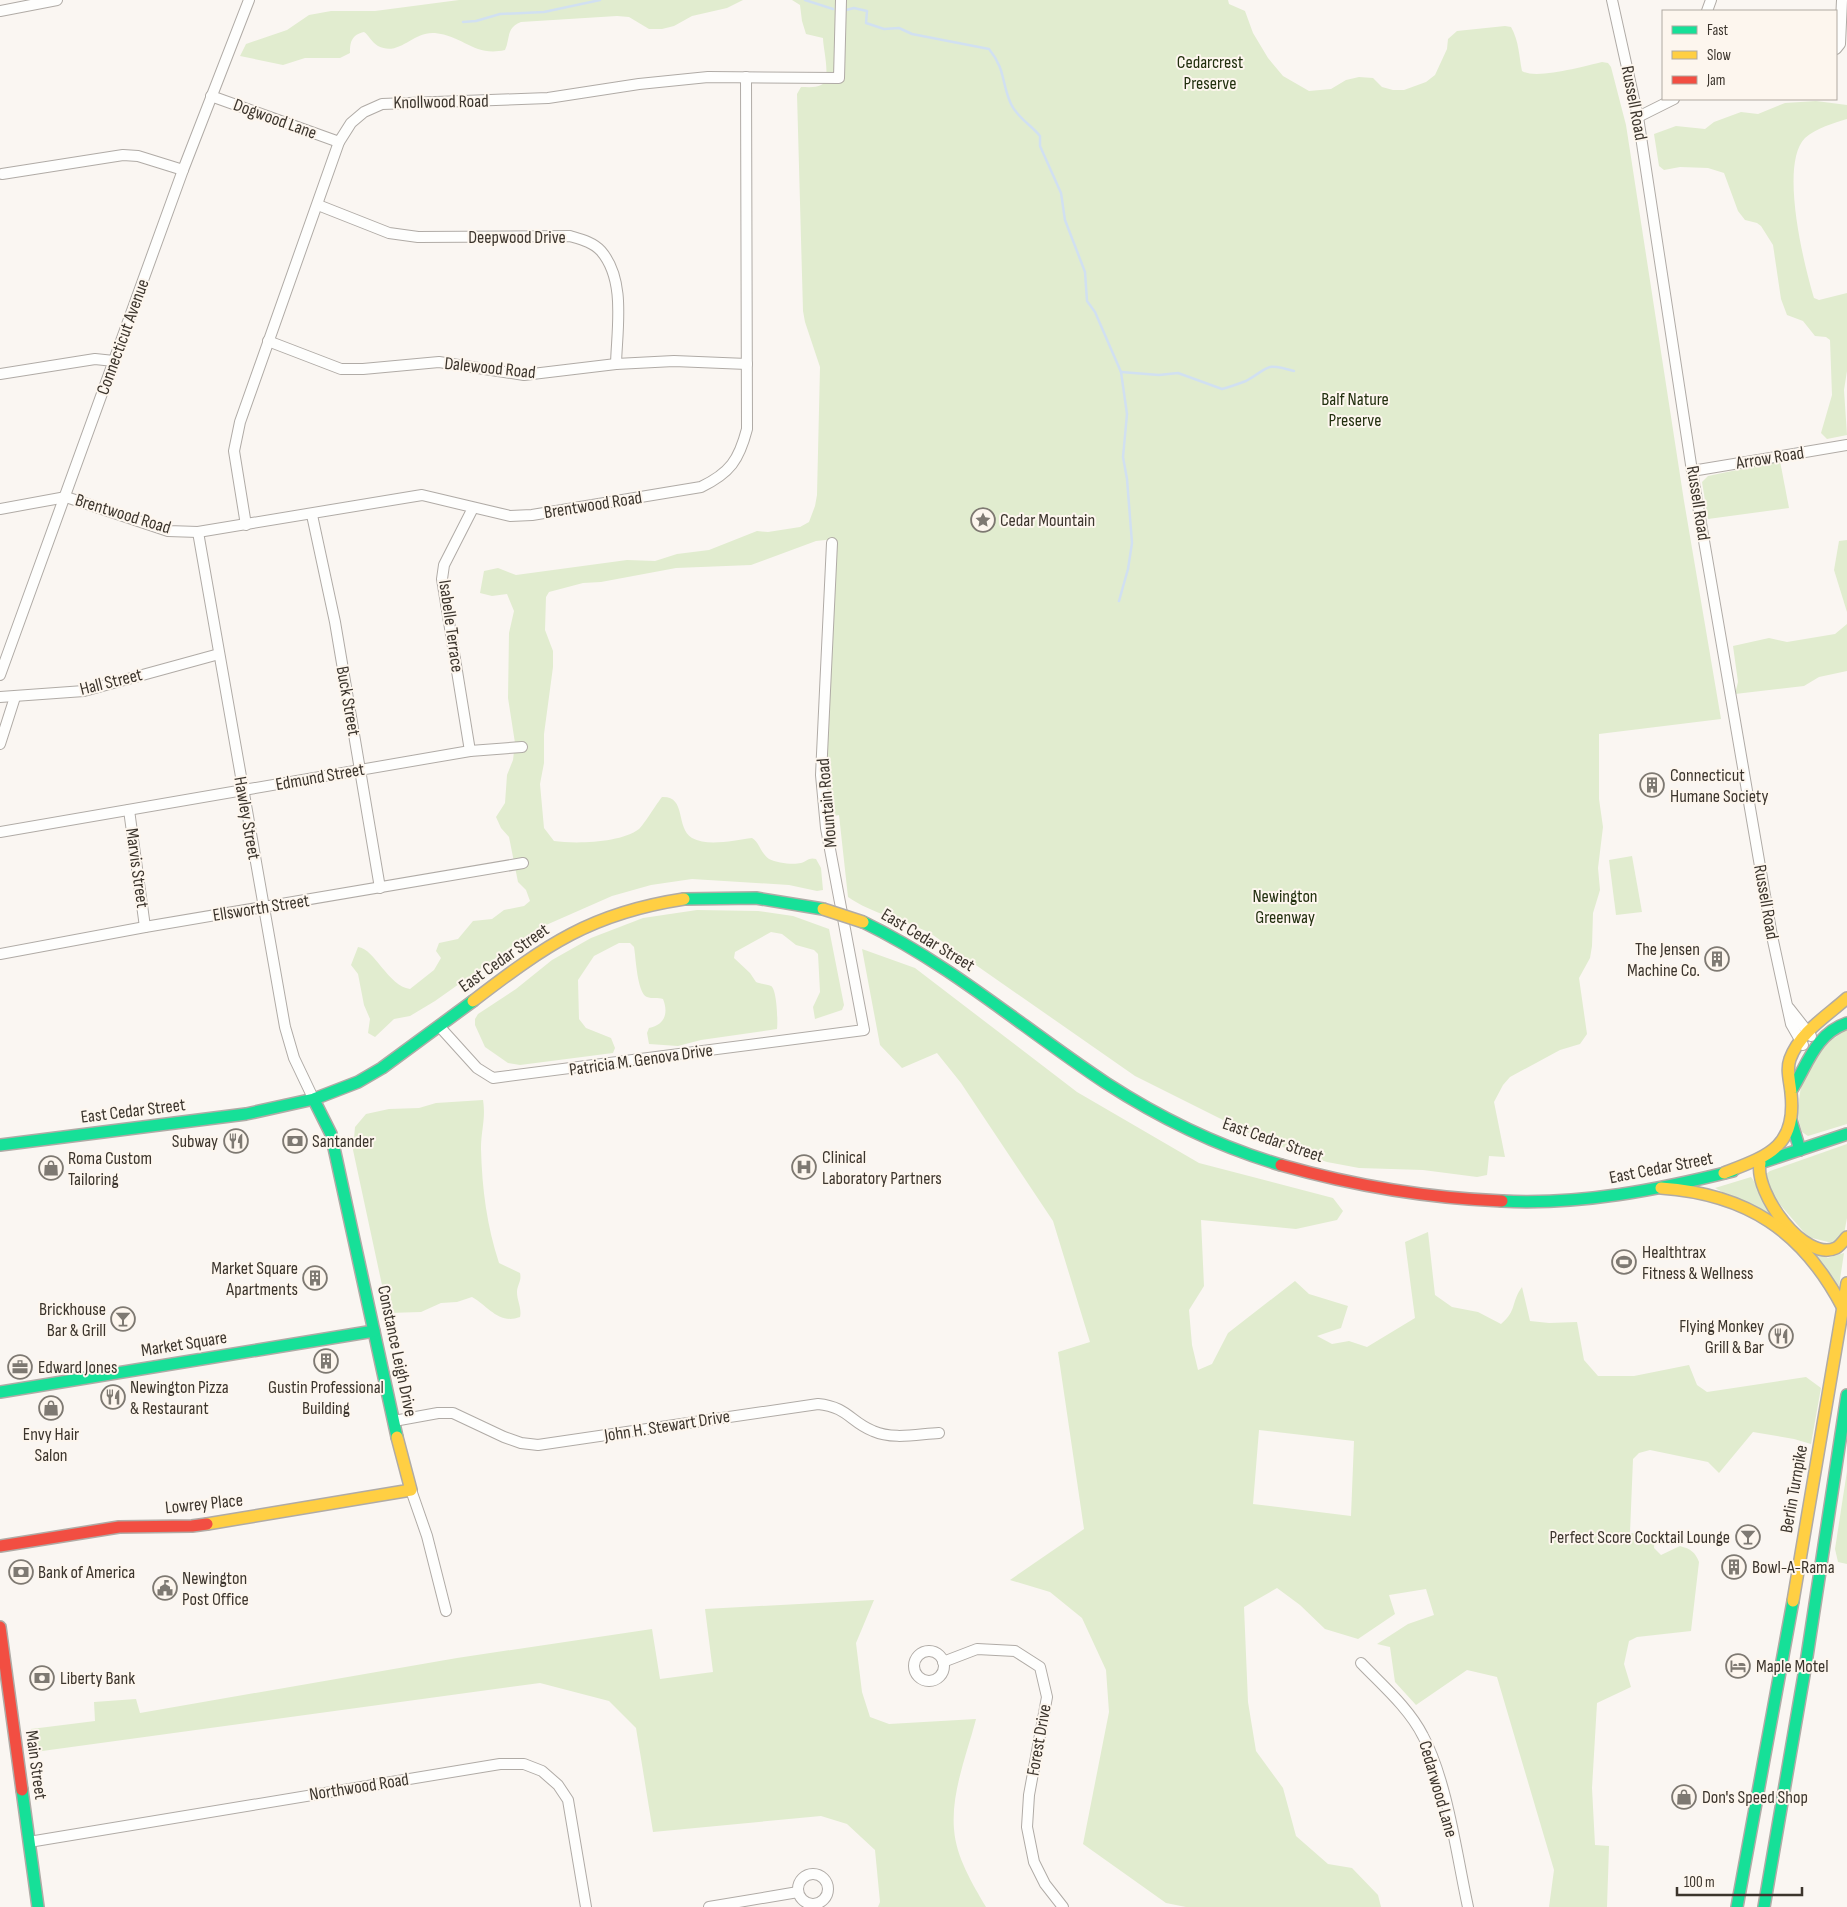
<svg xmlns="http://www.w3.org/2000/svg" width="1847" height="1907" font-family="'Sofia Sans Condensed',sans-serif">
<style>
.green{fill:#e1eccf;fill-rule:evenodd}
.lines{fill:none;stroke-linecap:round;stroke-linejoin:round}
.stream{stroke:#d1e0f1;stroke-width:2.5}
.street-casing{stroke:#b0aba6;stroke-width:12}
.fast-casing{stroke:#b0aba6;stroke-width:14}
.slow-casing{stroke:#b0aba6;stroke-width:14}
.jam-casing{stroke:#b0aba6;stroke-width:14}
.street{stroke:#fefefd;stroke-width:10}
.fast{stroke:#16e098;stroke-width:11}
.slow{stroke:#ffcf43;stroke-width:11}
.jam{stroke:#f24e42;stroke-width:11}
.slow-bridge-casing{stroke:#b0aba6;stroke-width:14;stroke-linecap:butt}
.slow-bridge{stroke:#ffcf43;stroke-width:11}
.labels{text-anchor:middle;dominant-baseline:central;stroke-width:4;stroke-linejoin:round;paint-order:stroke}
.park-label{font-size:18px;fill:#212f0e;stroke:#fdf6ee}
.street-label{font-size:18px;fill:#3c352d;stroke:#fdf6ee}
.poi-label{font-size:18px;fill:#3c352d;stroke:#fdf6ee;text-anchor:start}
</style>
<rect width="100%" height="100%" fill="#faf6f2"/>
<g class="green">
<path d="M459,0H743L727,8L692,16L674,26L662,29H649L629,17L617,16L521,22C506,27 510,40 505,50C474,57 464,36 435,33C412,31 400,57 378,46C371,42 369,35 364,32C352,35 350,41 350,53L340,58H305L283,65L240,56L246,44L287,30L309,15L331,11H375Z"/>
<path d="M792,0H1228L1229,4L1245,11L1253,33L1268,58L1283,76L1309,91L1331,89L1346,80L1359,77L1373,78L1382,87L1393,90H1404L1426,82L1435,75L1447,49L1448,39L1457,31L1505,26L1511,27C1519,41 1519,56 1522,71C1536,80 1584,66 1602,62L1608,63L1611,67L1626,125L1684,501L1721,719L1599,734V799L1603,827L1598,868L1600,890L1593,913L1592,946L1590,958L1579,978L1587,1034L1580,1044L1560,1050L1510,1077L1503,1085L1494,1102L1505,1157L1489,1156L1487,1175L1477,1177L1423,1170L1359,1168L1327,1162L1265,1141L1135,1076L930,933C903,919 872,914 848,897L839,815L829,817L824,776L835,539L816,541L751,565L676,568L601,582L583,583L549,592L546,597L545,630L553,651V667L544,734V763L540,784L544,828L554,841C575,844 621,843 639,829C643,826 657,803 662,797C687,796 675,827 692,838C708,847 735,840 752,838C760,843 761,854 769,859C777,863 793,865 801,863C807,861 809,857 816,859L821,868L823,890L817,891L789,885L692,879L651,885L612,896L537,929L435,1001L410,1016L394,1019L375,1037L368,1033L370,1019L364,1005L358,974L351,965L358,947C375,949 388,986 410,989L434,970L441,958L436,951L439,943L458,939L473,921L492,919L504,910L524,906L530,901L526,890L518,882L509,837L501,828L496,817L505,803L507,775L513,760L515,743L508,698L509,633L514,611L507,594L492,596L480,593L484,571L498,568L516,575L627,560L655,561L677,554L709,550L757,531L768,532L800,527L809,522L815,506L817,495L820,367L805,322L803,311L797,94L801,87C807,87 816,88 821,85C832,81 823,49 823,38L806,34L802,21L800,5Z"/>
<path d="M1816,101L1847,105V119C1834,123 1816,128 1805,138C1779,164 1804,265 1814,298L1819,300L1847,293V371L1844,390L1847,435L1827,439L1821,433L1832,395L1830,340L1826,337L1815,336L1803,321L1787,315L1781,299L1773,245L1761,226L1757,223L1745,220L1738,211L1724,173L1708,168L1680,167L1664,170L1659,166L1654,134L1676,126L1705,129L1714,122L1741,112L1758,114L1785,103Z"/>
<path d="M1780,461L1789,508L1708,519L1702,482L1708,476Z"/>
<path d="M1847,540V612L1834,570L1839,541Z"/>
<path d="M1847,624V671L1819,677L1804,686L1735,694L1738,682L1733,646L1769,638L1787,642L1835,634Z"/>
<path d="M1632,856L1642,912L1616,915L1609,860Z"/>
<path d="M697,910L758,911L793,916L829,929L844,1005L842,1010L815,1019L813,1007L820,992L818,954L814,950L796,945L782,934L771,932L735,952L734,958L750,973L756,982C761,984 767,984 771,986C777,989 778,1022 777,1029L701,1040L678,1046L649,1044L647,1033L649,1028C664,1025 669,1014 663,999C658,997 652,999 647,997C637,993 636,958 634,947L630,943H619L594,956L578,980L579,1019L586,1028L611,1038L615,1048L613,1053L520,1065L508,1063L485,1047L475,1025V1019L478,1014L516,989L552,960L591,938L643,918Z"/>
<path d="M862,949L915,968L1077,1092L1199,1163L1333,1198L1343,1211L1337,1220L1296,1229L1201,1220L1204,1286L1189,1310L1192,1345L1198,1370L1212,1364L1228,1333L1295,1281L1309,1294L1348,1306L1341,1328L1317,1336L1332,1344L1349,1341L1367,1347L1415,1318L1405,1242L1428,1232L1435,1295L1452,1307L1478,1312L1501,1324C1517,1311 1511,1302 1522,1287L1530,1321L1549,1323L1577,1322L1584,1360L1598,1376H1634L1689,1365L1697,1385L1707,1392L1806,1377L1821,1388L1811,1444L1794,1439L1753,1432L1719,1473L1708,1462L1650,1450L1639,1453L1633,1459L1630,1533L1655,1535L1654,1548L1661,1555L1680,1546C1691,1549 1695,1552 1699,1562L1691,1631L1637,1637L1629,1641L1624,1664L1631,1687L1597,1703L1592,1788L1595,1845L1609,1846L1607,1907H1549L1554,1870L1497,1677L1467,1670L1416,1705L1395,1682L1390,1647L1377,1644L1408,1624L1434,1615L1426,1589L1389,1595L1395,1614L1358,1639L1325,1629L1300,1605L1277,1588L1244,1607L1248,1702L1256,1751L1283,1788L1296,1836L1328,1864L1352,1868L1378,1895L1381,1907H1186L1166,1903L1083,1844L1109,1712L1106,1670L1082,1618L1050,1592L1010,1580L1084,1529L1058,1352L1090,1342L1053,1221L961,1083L937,1053L902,1068L880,1045ZM1259,1430L1354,1441L1351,1516L1253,1504Z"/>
<path d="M1847,1029V1124L1808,1136L1802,1132L1797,1114L1801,1086L1818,1050Z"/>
<path d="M483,1100C486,1119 481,1130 481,1149C482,1189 487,1226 499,1263L520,1273C522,1281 517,1285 517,1292C517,1301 522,1308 520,1317C499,1325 488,1306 472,1297L457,1302L441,1303L421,1312L388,1313L353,1150L355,1127L366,1114L389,1109L419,1108L436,1103Z"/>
<path d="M1847,1144V1218L1844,1234L1832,1243L1808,1237L1771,1194L1766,1174L1770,1171Z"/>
<path d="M1751,1177L1787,1227L1715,1188Z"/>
<path d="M1811,1251L1827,1258L1844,1253L1839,1286Z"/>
<path d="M1847,1471V1564L1838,1562L1835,1549Z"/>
<path d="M874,1600L856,1643L862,1692L870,1717L889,1724L976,1719C967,1754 951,1792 954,1829C956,1857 972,1883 986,1907H878L880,1902L875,1850L847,1824L821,1816L653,1832L636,1728L609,1701L540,1683L35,1752L31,1729L95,1721L94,1702L136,1699L140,1713L457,1658L652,1629L660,1679L713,1672L705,1609Z"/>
</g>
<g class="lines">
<g class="stream">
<path d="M805,0L833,9"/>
<path d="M846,10L854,8L867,11L866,23L884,29L899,28L912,34L989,49C1006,70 1001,82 1011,104C1017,117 1031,125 1040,136V146L1061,193L1065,220L1085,272L1087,301L1095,312L1121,372L1127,414L1123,457L1127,479L1132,543L1128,569L1119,601"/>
<path d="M463,22L476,21L500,14L544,12L600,0"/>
<path d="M1121,372L1159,375L1178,373L1222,389C1230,387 1238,384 1246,381C1270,368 1263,362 1294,371"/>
</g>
<g class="street-casing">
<g id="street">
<path d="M1612,0L1638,117L1692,471L1772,936L1791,1024L1803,1045"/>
<path d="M0,11L57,0"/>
<path d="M1707,11L1711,0"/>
<path d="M1836,49L1840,44L1842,0"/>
<path d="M211,96L339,142"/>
<path d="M1638,117L1674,99"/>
<path d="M2,174L123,155L138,156L183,170"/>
<path d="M318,205L389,233L418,237L570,236C580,239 593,242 601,251C626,280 617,328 616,364"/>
<path d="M268,341L341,369H363L439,362L524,375L616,364L674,361L747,364"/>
<path d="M0,374L95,359L114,361"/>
<path d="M1692,471L1847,445"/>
<path d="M0,509L66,497L168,531L198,532L422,495L510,516L532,515L701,487C730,473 739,460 747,429L746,77"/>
<path d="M312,515L335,622L380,888"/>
<path d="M246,525L234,451L240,422L339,142L351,123L364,112L382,104L548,98L639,84L708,77L839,78L841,0"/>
<path d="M198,532L285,1027L294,1058L314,1100"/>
<path d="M0,675L183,170L249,0"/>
<path d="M0,697L84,691L219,654"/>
<path d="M0,744L15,697"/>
<path d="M470,751L442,579L444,565L473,508"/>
<path d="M129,810L145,927"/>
<path d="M0,832L470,751L522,747"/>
<path d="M0,954L145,927L523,863"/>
<path d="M1789,1008L1811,1036"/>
<path d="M439,1026L477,1068L493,1078L864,1030L826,828L821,775L832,543"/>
<path d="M394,1421L438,1413H453L504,1437L521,1443L538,1445L818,1404C848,1407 850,1422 873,1431C893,1440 918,1434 939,1433"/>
<path d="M411,1490L427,1536L446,1611"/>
<circle cx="929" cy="1666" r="15"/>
<path d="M943,1662L977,1649L1015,1651L1040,1667L1047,1697L1029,1795L1027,1827L1034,1862L1045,1884L1063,1907"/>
<path d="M1361,1663C1382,1685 1409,1708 1423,1736C1447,1780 1457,1857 1468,1907"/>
<path d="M29,1842L500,1764H524L542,1771L558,1785L568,1800L586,1907"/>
<circle cx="813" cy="1889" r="15"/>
<path d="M709,1907L798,1892"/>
</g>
</g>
<g class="fast-casing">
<g id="fast">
<path d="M684,899L756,898L823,909"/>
<path d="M863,922C952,965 1024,1029 1106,1083C1160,1118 1220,1147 1281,1165"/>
<path d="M1791,1091C1808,1064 1815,1034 1847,1023"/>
<path d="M314,1100L331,1134L397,1437"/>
<path d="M1791,1120L1800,1150"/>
<path d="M0,1145L246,1114L314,1099L358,1082L382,1068L473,1001"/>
<path d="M1763,1162L1847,1134"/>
<path d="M1502,1201C1581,1205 1657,1190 1733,1171"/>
<path d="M0,1392L374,1331"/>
<path d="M22,1790L38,1907"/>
<path d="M1737,1907L1793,1601"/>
<path d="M1764,1907L1806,1663L1847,1395"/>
</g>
</g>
<g class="slow-casing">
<g id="slow">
<path d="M473,1001C546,945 591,913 684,899"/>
<path d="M1760,1163C1754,1193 1805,1263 1836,1248C1840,1246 1844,1240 1847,1237"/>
<path d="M1724,1173C1768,1156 1797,1147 1791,1093C1790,1081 1786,1070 1790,1059C1800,1032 1827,1016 1847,998"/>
<path d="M1661,1188C1747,1194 1803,1231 1843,1308"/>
<path d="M207,1524L411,1490L397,1437"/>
<path d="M1793,1601L1847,1283"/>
</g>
</g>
<g class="jam-casing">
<g id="jam">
<path d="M1281,1165C1355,1186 1426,1198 1502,1201"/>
<path d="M0,1546L119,1527L192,1526L207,1524"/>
<path d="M0,1627L22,1790"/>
</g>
</g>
<use href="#street" class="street"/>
<use href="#fast" class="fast"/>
<use href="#slow" class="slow"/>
<use href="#jam" class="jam"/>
<g class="slow-bridge-casing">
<path id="slow-bridge" d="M823,909L863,922"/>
</g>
<use href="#slow-bridge" class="slow-bridge"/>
</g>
<defs>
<g id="sight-ring" transform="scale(1.25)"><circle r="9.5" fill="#fdf6ee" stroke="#7e7972" stroke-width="1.5"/><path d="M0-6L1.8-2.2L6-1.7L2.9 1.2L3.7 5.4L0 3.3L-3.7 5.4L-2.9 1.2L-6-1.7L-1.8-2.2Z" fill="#7e7972"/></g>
<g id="building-ring" transform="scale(1.25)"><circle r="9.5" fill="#fdf6ee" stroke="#7e7972" stroke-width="1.5"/><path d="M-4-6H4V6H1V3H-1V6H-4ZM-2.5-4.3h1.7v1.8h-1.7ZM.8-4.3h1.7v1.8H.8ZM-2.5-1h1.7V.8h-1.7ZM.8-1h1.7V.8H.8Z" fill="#7e7972"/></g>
<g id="restaurant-ring" transform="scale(1.25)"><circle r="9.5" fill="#fdf6ee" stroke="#7e7972" stroke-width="1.5"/><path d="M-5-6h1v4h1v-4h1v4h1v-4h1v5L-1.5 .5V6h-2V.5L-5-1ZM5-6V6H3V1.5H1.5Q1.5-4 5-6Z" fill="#7e7972"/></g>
<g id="bank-ring" transform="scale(1.25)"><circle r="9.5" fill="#fdf6ee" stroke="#7e7972" stroke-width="1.5"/><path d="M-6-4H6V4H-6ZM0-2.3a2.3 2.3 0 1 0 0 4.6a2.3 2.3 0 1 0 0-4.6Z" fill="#7e7972"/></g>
<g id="hospital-ring" transform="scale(1.25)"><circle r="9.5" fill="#fdf6ee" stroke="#7e7972" stroke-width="1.5"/><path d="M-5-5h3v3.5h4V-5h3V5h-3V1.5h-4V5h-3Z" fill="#7e7972"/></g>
<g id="shop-ring" transform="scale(1.25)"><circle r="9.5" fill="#fdf6ee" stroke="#7e7972" stroke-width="1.5"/><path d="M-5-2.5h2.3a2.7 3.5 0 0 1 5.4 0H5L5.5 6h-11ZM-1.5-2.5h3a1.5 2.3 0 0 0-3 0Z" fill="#7e7972"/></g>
<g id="stadium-ring" transform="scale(1.25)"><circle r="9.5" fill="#fdf6ee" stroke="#7e7972" stroke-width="1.5"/><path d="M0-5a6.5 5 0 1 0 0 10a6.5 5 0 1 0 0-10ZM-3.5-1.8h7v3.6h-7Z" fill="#7e7972"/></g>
<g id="bar-ring" transform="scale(1.25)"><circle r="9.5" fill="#fdf6ee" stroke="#7e7972" stroke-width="1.5"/><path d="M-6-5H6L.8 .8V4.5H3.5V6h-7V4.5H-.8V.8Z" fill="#7e7972"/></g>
<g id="office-ring" transform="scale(1.25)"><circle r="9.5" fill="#fdf6ee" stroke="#7e7972" stroke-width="1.5"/><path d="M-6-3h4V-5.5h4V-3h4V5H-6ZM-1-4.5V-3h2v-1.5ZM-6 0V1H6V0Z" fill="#7e7972"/></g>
<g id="civic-ring" transform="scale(1.25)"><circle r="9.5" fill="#fdf6ee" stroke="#7e7972" stroke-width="1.5"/><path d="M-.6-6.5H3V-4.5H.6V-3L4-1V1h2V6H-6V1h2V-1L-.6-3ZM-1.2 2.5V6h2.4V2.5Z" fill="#7e7972"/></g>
<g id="hotel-ring" transform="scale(1.25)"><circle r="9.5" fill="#fdf6ee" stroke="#7e7972" stroke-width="1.5"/><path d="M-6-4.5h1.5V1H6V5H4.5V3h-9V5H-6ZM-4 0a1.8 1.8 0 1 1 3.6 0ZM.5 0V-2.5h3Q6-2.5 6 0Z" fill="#7e7972"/></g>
</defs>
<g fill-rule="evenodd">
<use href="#sight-ring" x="983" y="520"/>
<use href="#building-ring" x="1652" y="785"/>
<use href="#building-ring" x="1717" y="959"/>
<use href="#restaurant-ring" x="236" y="1141"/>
<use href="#bank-ring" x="295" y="1141"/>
<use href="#hospital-ring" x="804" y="1167"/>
<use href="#shop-ring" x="51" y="1168"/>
<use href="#stadium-ring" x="1624" y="1262"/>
<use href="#building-ring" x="315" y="1278"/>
<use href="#bar-ring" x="123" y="1319"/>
<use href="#restaurant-ring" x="1781" y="1336"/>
<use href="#building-ring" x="326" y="1361"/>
<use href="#office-ring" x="20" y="1367"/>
<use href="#restaurant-ring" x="113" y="1397"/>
<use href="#shop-ring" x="51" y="1408"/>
<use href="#bar-ring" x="1748" y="1537"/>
<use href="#building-ring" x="1734" y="1567"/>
<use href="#bank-ring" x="21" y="1572"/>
<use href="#civic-ring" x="165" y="1588"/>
<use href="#hotel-ring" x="1738" y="1666"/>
<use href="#bank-ring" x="42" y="1678"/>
<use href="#shop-ring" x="1684" y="1797"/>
</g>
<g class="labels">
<g class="park-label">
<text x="1210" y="62">Cedarcrest<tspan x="1210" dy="21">Preserve</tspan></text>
<text x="1355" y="399">Balf Nature<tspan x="1355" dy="21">Preserve</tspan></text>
<text x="1285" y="896">Newington<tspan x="1285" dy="21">Greenway</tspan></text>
</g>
<g class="street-label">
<text transform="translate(441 102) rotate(-1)">Knollwood Road</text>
<text transform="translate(1634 103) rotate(79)">Russell Road</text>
<text transform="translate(275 119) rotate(20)">Dogwood Lane</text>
<text x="517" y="237">Deepwood Drive</text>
<text transform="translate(123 337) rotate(-70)">Connecticut Avenue</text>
<text transform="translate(490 368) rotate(6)">Dalewood Road</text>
<text transform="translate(1770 458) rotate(-9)">Arrow Road</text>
<text transform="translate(1698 503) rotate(81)">Russell Road</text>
<text transform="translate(593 505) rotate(-9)">Brentwood Road</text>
<text transform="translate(123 514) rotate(17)">Brentwood Road</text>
<text transform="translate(451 626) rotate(82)">Isabelle Terrace</text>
<text transform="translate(111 682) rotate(-14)">Hall Street</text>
<text transform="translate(348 701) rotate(80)">Buck Street</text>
<text transform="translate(320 777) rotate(-10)">Edmund Street</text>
<text transform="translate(827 803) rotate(-95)">Mountain Road</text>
<text transform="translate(247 818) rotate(80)">Hawley Street</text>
<text transform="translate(137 868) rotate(82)">Marvis Street</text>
<text transform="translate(1766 902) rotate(80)">Russell Road</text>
<text transform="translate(261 908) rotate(-9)">Ellsworth Street</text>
<text transform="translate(928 940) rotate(31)">East Cedar Street</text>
<text transform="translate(504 958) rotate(-35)">East Cedar Street</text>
<text transform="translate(641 1060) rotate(-8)">Patricia M. Genova Drive</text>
<text transform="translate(133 1111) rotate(-7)">East Cedar Street</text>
<text transform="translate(1273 1140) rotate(19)">East Cedar Street</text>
<text transform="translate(1661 1168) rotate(-11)">East Cedar Street</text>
<text transform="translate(184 1344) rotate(-9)">Market Square</text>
<text transform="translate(397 1351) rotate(78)">Constance Leigh Drive</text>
<text transform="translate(667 1426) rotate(-9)">John H. Stewart Drive</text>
<text transform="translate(1794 1489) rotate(-80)">Berlin Turnpike</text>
<text transform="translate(204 1504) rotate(-6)">Lowrey Place</text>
<text transform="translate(1039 1740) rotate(-80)">Forest Drive</text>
<text transform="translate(36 1765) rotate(82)">Main Street</text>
<text transform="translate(359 1787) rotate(-9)">Northwood Road</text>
<text transform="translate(1438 1789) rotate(74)">Cedarwood Lane</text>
</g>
<g class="poi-label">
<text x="1000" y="520">Cedar Mountain</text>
<text x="1670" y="775">Connecticut<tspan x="1670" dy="21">Humane Society</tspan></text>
<text x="1700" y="949" text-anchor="end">The Jensen<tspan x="1700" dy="21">Machine Co.</tspan></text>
<text x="218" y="1141" text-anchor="end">Subway</text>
<text x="312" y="1141">Santander</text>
<text x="822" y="1157">Clinical<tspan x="822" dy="21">Laboratory Partners</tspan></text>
<text x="68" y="1158">Roma Custom<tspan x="68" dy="21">Tailoring</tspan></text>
<text x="1642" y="1252">Healthtrax<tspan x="1642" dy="21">Fitness &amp; Wellness</tspan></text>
<text x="298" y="1268" text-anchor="end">Market Square<tspan x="298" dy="21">Apartments</tspan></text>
<text x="106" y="1309" text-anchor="end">Brickhouse<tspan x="106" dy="21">Bar &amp; Grill</tspan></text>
<text x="1764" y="1326" text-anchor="end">Flying Monkey<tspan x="1764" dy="21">Grill &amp; Bar</tspan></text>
<text x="38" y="1367">Edward Jones</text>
<text x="130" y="1387">Newington Pizza<tspan x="130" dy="21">&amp; Restaurant</tspan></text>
<text x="326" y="1387" text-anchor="middle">Gustin Professional<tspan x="326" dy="21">Building</tspan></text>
<text x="51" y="1434" text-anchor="middle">Envy Hair<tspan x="51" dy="21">Salon</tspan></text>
<text x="1730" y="1537" text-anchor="end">Perfect Score Cocktail Lounge</text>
<text x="1752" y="1567">Bowl-A-Rama</text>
<text x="38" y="1572">Bank of America</text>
<text x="182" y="1578">Newington<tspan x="182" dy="21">Post Office</tspan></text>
<text x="1756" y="1666">Maple Motel</text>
<text x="60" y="1678">Liberty Bank</text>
<text x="1702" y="1797">Don's Speed Shop</text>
</g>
</g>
<rect x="1662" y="10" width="175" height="90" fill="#fdf6ee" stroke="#b0a9a1"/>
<rect x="1672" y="26" width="25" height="8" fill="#16e098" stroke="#b0a9a1"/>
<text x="1707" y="35" font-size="15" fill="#3c352d">Fast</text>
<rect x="1672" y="51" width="25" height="8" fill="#ffcf43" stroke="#b0a9a1"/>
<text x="1707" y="60" font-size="15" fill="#3c352d">Slow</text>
<rect x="1672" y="76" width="25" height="8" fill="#f24e42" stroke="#b0a9a1"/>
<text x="1707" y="85" font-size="15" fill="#3c352d">Jam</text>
<path d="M1677 1887v8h125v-8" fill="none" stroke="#3c352d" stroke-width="2.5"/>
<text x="1684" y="1887" font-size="15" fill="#3c352d" stroke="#fdf6ee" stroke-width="4" paint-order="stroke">100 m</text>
</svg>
